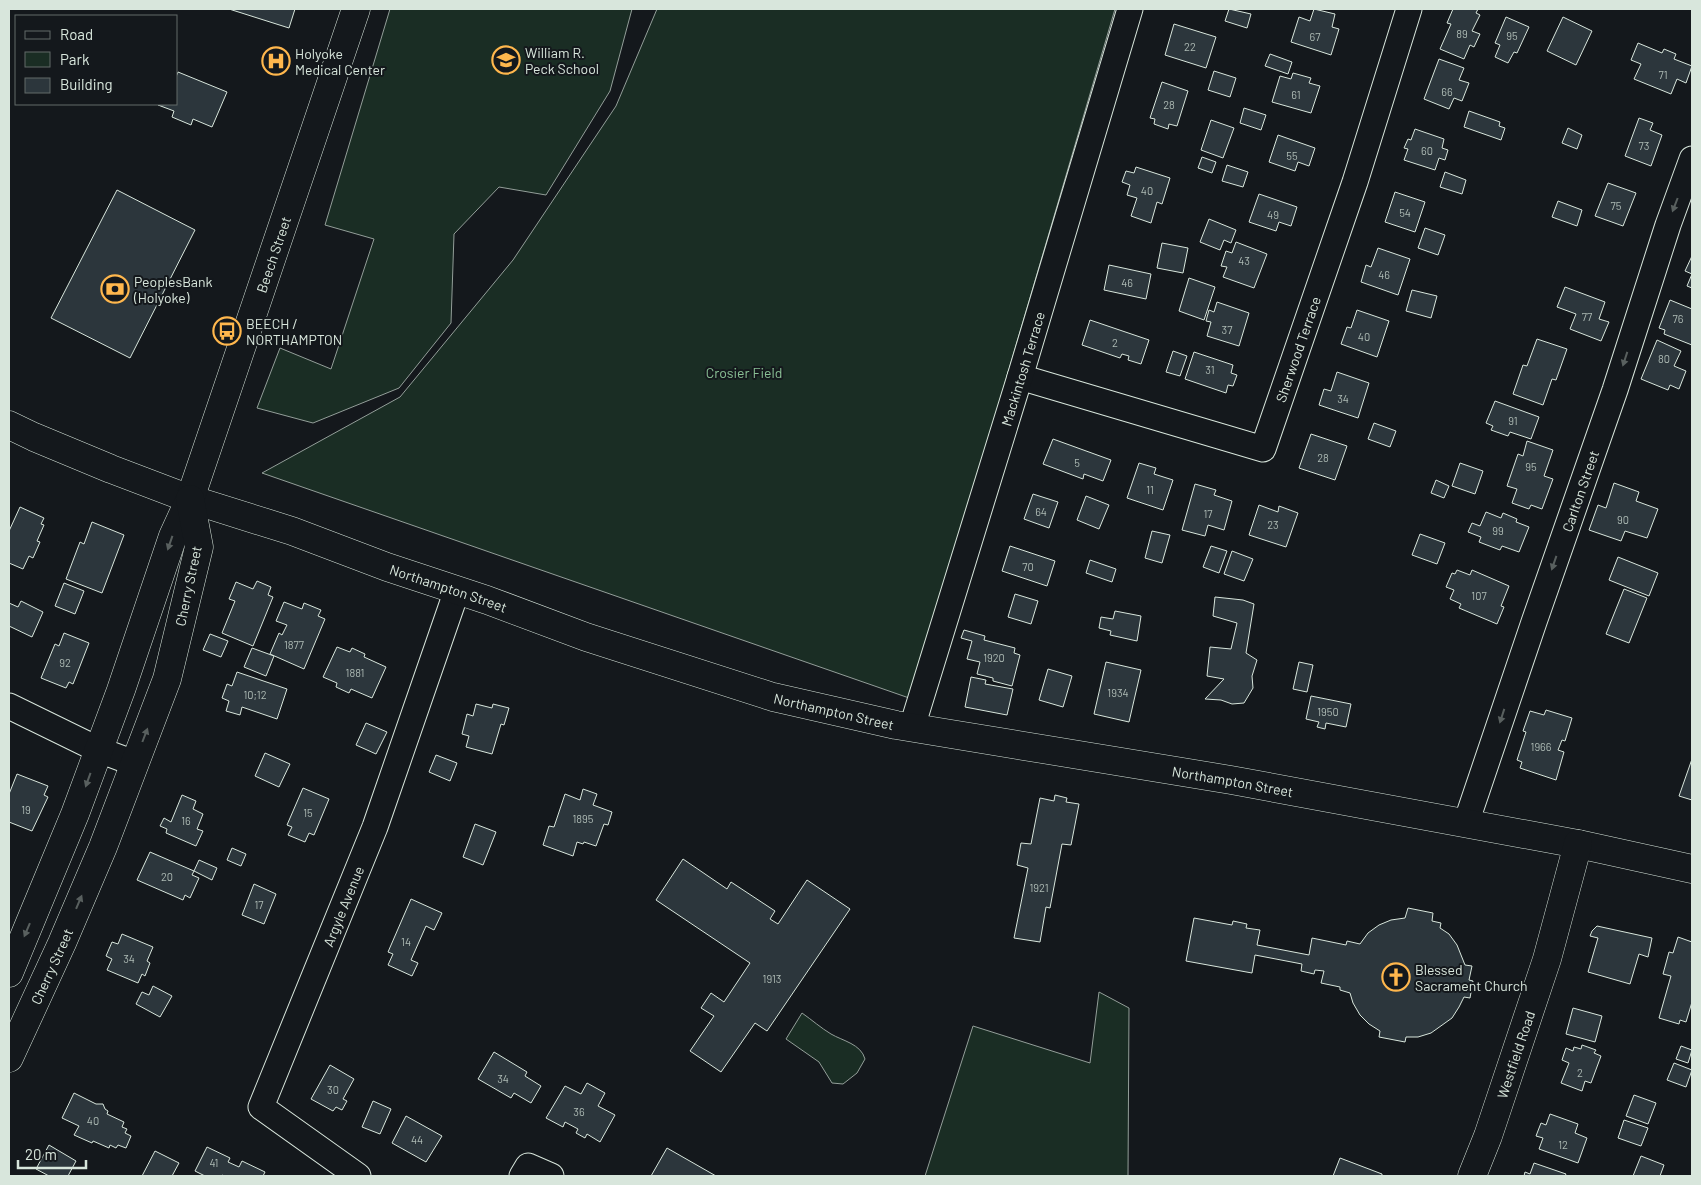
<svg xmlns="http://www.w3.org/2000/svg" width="1701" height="1185" font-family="Barlow,sans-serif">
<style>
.green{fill:#1a2d24;stroke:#939e99}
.building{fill:#2c363c;stroke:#d8e6dc}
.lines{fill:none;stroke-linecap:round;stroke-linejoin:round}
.minor-casing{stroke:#d8e6dc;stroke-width:27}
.major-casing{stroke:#d8e6dc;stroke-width:29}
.minor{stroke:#14181c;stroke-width:25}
.major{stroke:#14181c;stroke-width:28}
.oneway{fill:#59605f}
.labels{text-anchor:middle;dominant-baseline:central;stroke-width:4;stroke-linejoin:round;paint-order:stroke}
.number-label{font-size:11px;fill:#adbab4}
.poi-label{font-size:14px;fill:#d8e6dc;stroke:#14181c;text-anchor:start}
.street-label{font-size:14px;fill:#d8e6dc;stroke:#14181c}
.park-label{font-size:14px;fill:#8ac095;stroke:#14181c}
</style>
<rect width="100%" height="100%" fill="#14181c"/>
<g class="green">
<path d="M390,9H632L610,91L546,195L499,187L454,234L451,323L399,388L313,423L257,408L280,348L331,369L374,239L325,225Z"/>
<path d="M657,9H1115L912,699L262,473L400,397L513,260L616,106Z"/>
<path d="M1099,992L1129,1008L1128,1176H925L973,1026L1090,1063Z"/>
<path d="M802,1013C812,1020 821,1028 831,1034C843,1041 861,1044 865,1059L857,1073L843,1084L832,1083L819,1062L786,1039Z"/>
</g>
<g class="building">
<path d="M229,9H295L289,28Z"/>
<path d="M1229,9L1251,14L1247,28L1225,21Z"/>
<path d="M1314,9L1335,14L1332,27L1339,29L1331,55L1291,42L1299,17L1310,21Z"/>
<path d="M1453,9H1478L1476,13L1480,15L1472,31L1480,34L1474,47L1470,45L1464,59L1440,49L1451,24L1447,23Z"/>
<path d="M1506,17L1529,27L1517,53L1514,52L1508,63L1495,57L1500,45L1495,43Z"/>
<path d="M1563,17L1592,31L1576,65L1547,51Z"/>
<path d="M1174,24L1216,37L1206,68L1165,55Z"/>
<path d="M1638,43L1662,53L1664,49L1676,54L1674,59L1692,66L1686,83L1677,79L1671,94L1634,79L1641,64L1631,60Z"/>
<path d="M1270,54L1292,62L1288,74L1265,66Z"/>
<path d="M1439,59L1464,68L1459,80L1469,83L1462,101L1454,98L1449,109L1424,99Z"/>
<path d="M1214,71L1236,78L1230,97L1208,90Z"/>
<path d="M178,72L227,92L212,127L193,119L191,125L172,117L174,111L158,105L176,104V77Z"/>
<path d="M1293,73L1311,78L1309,83L1320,86L1311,113L1272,102L1280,76L1291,79Z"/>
<path d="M1162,82L1188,91L1177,126L1169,124L1168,129L1154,124L1155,119L1150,118Z"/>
<path d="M1244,108L1266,115L1261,130L1240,123Z"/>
<path d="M1469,111L1500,122L1499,126L1505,128L1501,140L1464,127Z"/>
<path d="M1639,118L1653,123L1650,130L1662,135L1651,166L1625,156Z"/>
<path d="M1211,120L1234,128L1223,158L1201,150Z"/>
<path d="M1568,128L1582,135L1577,149L1562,143Z"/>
<path d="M1415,129L1444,139L1442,148L1448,150L1445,160L1439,158L1435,170L1404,160L1408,149L1404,148L1408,139L1411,140Z"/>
<path d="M1278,135L1315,148L1309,166L1298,162L1295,171L1269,162Z"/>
<path d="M1202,157L1216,162L1212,173L1198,168Z"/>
<path d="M1227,165L1248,172L1243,187L1222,181Z"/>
<path d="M1136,167L1170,178L1162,204L1157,202L1151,223L1131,216L1137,198L1127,195L1130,185L1122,182L1126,171L1134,173Z"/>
<path d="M1445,172L1466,180L1462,194L1440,187Z"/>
<path d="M1608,183L1636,193L1623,226L1595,216Z"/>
<path d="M117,190L195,230L130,358L51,318Z"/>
<path d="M1395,192L1425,202L1415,232L1385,222Z"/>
<path d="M1259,194L1297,207L1291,226L1279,222L1276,231L1249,222Z"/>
<path d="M1558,201L1582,210L1577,226L1552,217Z"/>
<path d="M1209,219L1236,230L1231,243L1224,240L1220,250L1200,242Z"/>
<path d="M1425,228L1445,235L1438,255L1418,248Z"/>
<path d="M1236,242L1267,254L1254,288L1223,277L1227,267L1221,266L1226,251L1232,253Z"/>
<path d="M1162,243L1188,248L1183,273L1157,268Z"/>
<path d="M1378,248L1410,259L1398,295L1361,282L1366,265L1371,267Z"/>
<path d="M1692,256V288L1687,286L1692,274L1685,271Z"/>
<path d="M1109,265L1151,274L1146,299L1104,290Z"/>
<path d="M1189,278L1215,287L1204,320L1179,311Z"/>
<path d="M1565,287L1605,302L1599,319L1609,322L1601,341L1570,329L1576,314L1557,307Z"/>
<path d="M1412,290L1437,296L1431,318L1406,311Z"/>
<path d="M1670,300L1692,309V345L1664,334L1665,330L1659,328Z"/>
<path d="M1217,302L1249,313L1239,346L1207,336L1211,322L1206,321L1209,310L1214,312Z"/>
<path d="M1357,310L1389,321L1377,357L1341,344L1347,327L1351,328Z"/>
<path d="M1090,320L1149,340L1141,364L1128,360L1129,356L1122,354L1120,358L1082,345Z"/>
<path d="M1537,339L1567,349L1556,380L1552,379L1543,405L1513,394L1523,365L1527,366Z"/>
<path d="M1657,340L1681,351L1674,366L1686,371L1679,389L1670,385L1668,390L1641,379Z"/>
<path d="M1173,351L1187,356L1180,376L1166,372Z"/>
<path d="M1194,352L1233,365L1231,373L1237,375L1233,386L1228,385L1226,393L1185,379Z"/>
<path d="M1337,372L1369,383L1358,418L1319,405L1324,389L1331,391Z"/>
<path d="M1495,401L1539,417L1531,439L1510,432L1508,436L1491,430L1493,426L1486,423Z"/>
<path d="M1374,423L1396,431L1390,447L1368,439Z"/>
<path d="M1311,434L1347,446L1335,480L1299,468Z"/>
<path d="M1053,439L1111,460L1103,481L1084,474L1083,479L1043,464Z"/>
<path d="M1527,441L1553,450L1544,476L1553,479L1542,509L1531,505L1529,509L1512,503L1517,489L1507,486L1518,454L1523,456Z"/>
<path d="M1139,463L1156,468L1154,474L1173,480L1163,510L1127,498Z"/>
<path d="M1460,463L1483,471L1475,494L1452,486Z"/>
<path d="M1436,480L1449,486L1444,498L1431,493Z"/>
<path d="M1614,483L1639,492L1636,501L1658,509L1647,538L1625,531L1621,541L1589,530L1598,505L1606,508Z"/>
<path d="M1195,484L1216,490L1214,495L1232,501L1224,530L1208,525L1205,536L1182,530Z"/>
<path d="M1033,494L1058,502L1049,528L1024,519Z"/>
<path d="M1086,496L1109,505L1099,529L1077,520Z"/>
<path d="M1259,505L1278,512L1279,506L1298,513L1286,547L1249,535Z"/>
<path d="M20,507L44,518L41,524L44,525L37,541L40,542L33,558L29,556L23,569L9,563V531Z"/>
<path d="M1486,512L1501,518L1503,513L1517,519L1516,522L1529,527L1519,552L1502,546L1500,550L1479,542L1481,537L1468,532L1472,523L1480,526Z"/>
<path d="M92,522L124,535L102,593L66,579L80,542L84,544Z"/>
<path d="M1152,531L1170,535L1162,563L1145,558Z"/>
<path d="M1420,534L1445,543L1437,564L1412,555Z"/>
<path d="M1010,546L1055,561L1047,586L1002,571Z"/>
<path d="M1211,546L1227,551L1219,573L1203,567Z"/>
<path d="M1232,551L1253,559L1244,581L1224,574Z"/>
<path d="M1618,557L1658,573L1649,596L1609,580Z"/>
<path d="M1090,560L1116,569L1112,582L1086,573Z"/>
<path d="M1457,570L1470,575L1472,570L1509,586L1501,606L1504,607L1497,624L1459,608L1461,604L1450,599L1454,590L1446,587L1452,573L1455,574Z"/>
<path d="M257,581L271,587L268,595L273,597L253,646L222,633L235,601L229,599L236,582L253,589Z"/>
<path d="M64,583L84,591L75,614L55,606Z"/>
<path d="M1624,589L1647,598L1629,643L1606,634Z"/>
<path d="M1015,594L1038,601L1031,624L1008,617Z"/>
<path d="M1215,597L1243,600L1254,604L1246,653L1257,660L1252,676L1253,688L1244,703L1232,704L1221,700L1205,699L1224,679L1207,676L1210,647L1231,649L1237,623L1213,616Z"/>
<path d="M21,601L43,612L32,637L9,626V603L18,607Z"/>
<path d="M284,602L302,609L304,603L321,610L318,616L325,619L304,669L270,654L279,633L282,635L287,625L276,621Z"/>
<path d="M1115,611L1141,616L1137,641L1110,635L1111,631L1099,628L1101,617L1113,619Z"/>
<path d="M964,630L985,636L984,640L1015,648L1014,653L1020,655L1012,686L993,681V678L977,674L980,662L967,659L972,641L961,638Z"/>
<path d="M64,633L89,643L73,684L69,682L66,688L41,678L55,644L59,646Z"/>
<path d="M210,634L228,641L221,657L203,650Z"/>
<path d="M337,647L350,652L352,648L365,654L364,657L386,667L372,698L351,689L349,693L336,687L337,683L323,677Z"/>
<path d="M252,648L274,656L266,676L244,667Z"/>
<path d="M1106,662L1141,670L1129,722L1094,714Z"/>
<path d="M1299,662L1313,665L1307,692L1293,689Z"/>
<path d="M1048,669L1072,676L1063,707L1039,700Z"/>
<path d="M237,672L287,689L277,719L242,707L240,715L226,711L229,701L222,698L227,684L232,686Z"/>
<path d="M971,677L986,680L985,684L1013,689L1007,715L965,707Z"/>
<path d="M1311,696L1351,704L1346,727L1326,723L1325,729L1317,727L1319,722L1306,719Z"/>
<path d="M476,704L492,708L493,704L509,708L504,725L501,724L492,754L466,747L469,736L462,734L467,714L473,716Z"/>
<path d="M1546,710L1572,718L1565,741L1562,740L1558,750L1564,752L1556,780L1520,768L1522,762L1517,760L1526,732L1523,731L1530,711L1544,715Z"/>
<path d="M366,723L387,732L376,754L356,745Z"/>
<path d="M265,753L290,764L279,787L255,776Z"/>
<path d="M436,755L457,763L450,781L429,772Z"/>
<path d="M1692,759V800L1679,796Z"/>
<path d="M17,774L48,786L44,795L48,797L32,831L9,822V794Z"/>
<path d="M303,788L329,799L314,835L309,833L305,842L288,835L292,827L287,825Z"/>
<path d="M583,789L597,794L593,805L612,812L608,825L604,824L596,846L584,842L583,844L577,842L573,856L543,845L549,826L554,827L565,794L580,800Z"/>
<path d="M182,795L196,801L193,809L203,814L197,829L203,831L196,846L166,833L167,829L160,826L164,818L171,822Z"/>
<path d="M1055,795L1067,798L1066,802L1079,804L1071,845L1062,844L1050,908L1046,907L1040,942L1014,938L1028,868L1017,865L1021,843L1031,844L1040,798L1054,801Z"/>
<path d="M475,824L496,832L483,865L463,857Z"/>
<path d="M232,848L246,854L241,866L227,860Z"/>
<path d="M150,852L194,871L192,875L199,878L190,898L185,895L183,900L137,880Z"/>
<path d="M683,859L727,889L731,882L775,911L770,919L778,924L807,880L850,909L767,1031L755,1023L721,1072L690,1051L714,1016L701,1008L711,993L724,1002L750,963L656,900Z"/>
<path d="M199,860L217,868L212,880L194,871Z"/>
<path d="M254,884L276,894L264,924L242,915Z"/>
<path d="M411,899L442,913L434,930L426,926L411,960L418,963L412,976L388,965L393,954L388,952Z"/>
<path d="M1408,908L1433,913L1432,921L1441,923L1440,928L1449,934L1457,945L1465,965L1472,966L1469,980L1473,981L1470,998L1464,997L1459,1007L1452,1018L1431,1033L1418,1037H1406L1405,1042L1379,1037L1380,1031L1369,1024L1360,1015L1353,1003L1350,993L1340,990V987L1321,983L1324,971L1315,970L1314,974L1301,971L1302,964L1255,955L1252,973L1186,961L1194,918L1232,925L1233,921L1247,924L1246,928L1260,930L1257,945L1309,955L1312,938L1346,945L1347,941L1360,944L1368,933L1379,925L1391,920L1405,918Z"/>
<path d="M1597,926L1652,938L1648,957L1639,954L1630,984L1588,972L1598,938L1590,936L1592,931Z"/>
<path d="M122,934L153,947L147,961L150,963L145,976L142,974L138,983L107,970L112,959L106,956L112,942L118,944Z"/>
<path d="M1678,937L1692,942V1002L1686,1022L1680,1020L1679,1024L1659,1018L1671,976L1663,974L1669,952L1673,953Z"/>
<path d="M153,986L172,996L160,1017L136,1004L142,992L149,995Z"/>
<path d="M1573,1008L1602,1016L1595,1042L1566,1034Z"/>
<path d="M1582,1045L1596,1050L1594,1053L1601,1056L1591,1083L1585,1081L1582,1091L1561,1083L1569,1063L1562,1060L1566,1048L1573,1051L1574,1047L1581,1049Z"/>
<path d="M1681,1046L1692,1050L1688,1063L1676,1059Z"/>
<path d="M494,1052L527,1072L525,1076L541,1086L531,1103L514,1093L511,1098L478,1079Z"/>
<path d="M1674,1063L1692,1070L1686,1087L1667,1080Z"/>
<path d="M330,1065L354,1079L343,1099L347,1101L342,1110L336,1107L333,1111L311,1099Z"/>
<path d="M587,1083L605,1093L598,1106L615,1115L600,1142L587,1134L585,1138L576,1133L578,1129L565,1122L563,1127L546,1118L565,1086L581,1094Z"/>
<path d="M74,1093L96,1104H103L105,1109L108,1111L107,1114L124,1122L122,1127L127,1129L125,1133L131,1136L126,1148L118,1145L116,1148L110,1145L109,1148L93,1141L92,1143L74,1135L79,1126L62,1118Z"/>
<path d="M1634,1095L1656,1103L1648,1124L1626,1116Z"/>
<path d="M373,1101L391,1109L380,1134L362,1127Z"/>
<path d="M1550,1114L1578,1124L1575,1133L1587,1138L1578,1163L1539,1149L1543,1138L1536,1136L1541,1123L1546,1125Z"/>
<path d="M406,1116L442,1136L426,1162L392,1143Z"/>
<path d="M1624,1120L1648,1128L1641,1146L1618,1138Z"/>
<path d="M49,1145L76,1161L68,1176H49L36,1169Z"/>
<path d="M207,1147L230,1158L228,1162L239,1167L242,1161L265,1172L263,1176H224L222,1175L221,1176H205L195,1171Z"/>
<path d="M667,1148L716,1176H651Z"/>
<path d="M155,1151L179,1163L172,1176H142Z"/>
<path d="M1641,1156L1664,1165L1660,1176H1633Z"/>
<path d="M1340,1158L1382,1174V1176H1333Z"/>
<path d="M1534,1163L1566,1174L1565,1176H1524L1525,1172L1530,1174Z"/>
</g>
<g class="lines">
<g class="minor-casing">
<g id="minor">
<path id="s1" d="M1020,377L1263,449L1355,182L1409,9"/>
<path d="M9,706L99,750L134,763"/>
<path id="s2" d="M912,727L1020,377L1130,9"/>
<path id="s3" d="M1466,823L1534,622L1615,390L1668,225L1692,159"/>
<path id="s4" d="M358,1176L261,1107L375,827L457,590"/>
<path d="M522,1176L528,1166L551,1176"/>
</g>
</g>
<g class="major-casing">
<g id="major">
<path id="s5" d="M9,425L34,437L111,469L190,499L292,531L387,567L487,600L586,637L773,697L896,725L1231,780L1578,844L1692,869"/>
<path id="s6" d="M9,973L75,814L121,690L173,536L190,499L356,9"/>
<path id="s7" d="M9,1058L62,943L103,847L167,679L199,547L190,499"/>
<path id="s8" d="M1472,1176L1488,1136L1547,959L1578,844"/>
</g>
</g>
<use href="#minor" class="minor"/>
<use href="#major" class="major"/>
</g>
<defs><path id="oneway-solid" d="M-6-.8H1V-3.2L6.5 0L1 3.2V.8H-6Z" transform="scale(1.25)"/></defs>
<g class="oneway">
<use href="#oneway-solid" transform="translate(1675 205) rotate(111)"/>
<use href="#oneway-solid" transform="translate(1625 359) rotate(108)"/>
<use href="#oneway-solid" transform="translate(170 543) rotate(109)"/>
<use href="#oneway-solid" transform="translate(1554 563) rotate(109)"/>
<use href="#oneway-solid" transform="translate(1502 716) rotate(108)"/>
<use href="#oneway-solid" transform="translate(145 735) rotate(-69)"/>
<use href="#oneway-solid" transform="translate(88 780) rotate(110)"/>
<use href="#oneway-solid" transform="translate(79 902) rotate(-67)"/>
<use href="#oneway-solid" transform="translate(27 930) rotate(113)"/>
</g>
<defs>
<g id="school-ring" transform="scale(1.4375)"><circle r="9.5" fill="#14181c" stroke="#ffb74d" stroke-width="1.5"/><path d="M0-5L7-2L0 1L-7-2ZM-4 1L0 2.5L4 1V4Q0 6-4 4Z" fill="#ffb74d"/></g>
<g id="hospital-ring" transform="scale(1.4375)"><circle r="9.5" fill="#14181c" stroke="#ffb74d" stroke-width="1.5"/><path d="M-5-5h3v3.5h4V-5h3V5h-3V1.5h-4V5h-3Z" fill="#ffb74d"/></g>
<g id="bank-ring" transform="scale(1.4375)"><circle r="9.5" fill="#14181c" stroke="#ffb74d" stroke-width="1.5"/><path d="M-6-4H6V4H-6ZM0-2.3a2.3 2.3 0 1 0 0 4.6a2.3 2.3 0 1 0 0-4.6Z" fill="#ffb74d"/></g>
<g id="bus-ring" transform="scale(1.4375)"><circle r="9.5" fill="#14181c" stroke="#ffb74d" stroke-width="1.5"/><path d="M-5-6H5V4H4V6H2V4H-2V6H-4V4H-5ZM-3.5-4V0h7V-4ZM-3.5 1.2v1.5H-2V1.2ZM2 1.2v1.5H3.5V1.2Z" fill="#ffb74d"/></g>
<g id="church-ring" transform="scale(1.4375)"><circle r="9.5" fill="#14181c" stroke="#ffb74d" stroke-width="1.5"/><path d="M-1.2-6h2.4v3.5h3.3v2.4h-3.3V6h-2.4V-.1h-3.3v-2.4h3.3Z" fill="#ffb74d"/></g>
</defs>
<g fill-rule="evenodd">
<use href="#school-ring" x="506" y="60"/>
<use href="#hospital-ring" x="276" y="61"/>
<use href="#bank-ring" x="115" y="289"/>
<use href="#bus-ring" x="227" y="331"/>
<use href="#church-ring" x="1396" y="977"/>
</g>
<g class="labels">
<g class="number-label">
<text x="1462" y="33">89</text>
<text x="1512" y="35">95</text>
<text x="1315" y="36">67</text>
<text x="1190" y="46">22</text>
<text x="1663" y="74">71</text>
<text x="1447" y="91">66</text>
<text x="1296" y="94">61</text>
<text x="1169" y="104">28</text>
<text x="1644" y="145">73</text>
<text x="1427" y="150">60</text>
<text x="1292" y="155">55</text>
<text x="1147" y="190">40</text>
<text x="1616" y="205">75</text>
<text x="1405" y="212">54</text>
<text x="1273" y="214">49</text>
<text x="1244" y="260">43</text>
<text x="1384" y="274">46</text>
<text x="1127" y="282">46</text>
<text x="1587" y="316">77</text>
<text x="1678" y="318">76</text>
<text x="1227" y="329">37</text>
<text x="1364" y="336">40</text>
<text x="1115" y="342">2</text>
<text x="1664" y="358">80</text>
<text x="1210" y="369">31</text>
<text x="1343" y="398">34</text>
<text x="1513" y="420">91</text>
<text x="1323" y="457">28</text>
<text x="1077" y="462">5</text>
<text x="1531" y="466">95</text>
<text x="1150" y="489">11</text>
<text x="1041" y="511">64</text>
<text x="1208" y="513">17</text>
<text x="1623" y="519">90</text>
<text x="1273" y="524">23</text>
<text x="1498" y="530">99</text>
<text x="1028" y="566">70</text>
<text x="1479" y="595">107</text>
<text x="294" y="644">1877</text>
<text x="994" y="657">1920</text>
<text x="65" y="662">92</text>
<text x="355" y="672">1881</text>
<text x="1118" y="692">1934</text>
<text x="255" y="694">10;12</text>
<text x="1328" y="711">1950</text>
<text x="1541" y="746">1966</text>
<text x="26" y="809">19</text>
<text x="308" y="812">15</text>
<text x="583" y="818">1895</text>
<text x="186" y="820">16</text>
<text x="167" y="876">20</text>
<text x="1039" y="887">1921</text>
<text x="259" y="904">17</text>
<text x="406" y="941">14</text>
<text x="129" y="958">34</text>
<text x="772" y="978">1913</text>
<text x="1580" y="1072">2</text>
<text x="503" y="1078">34</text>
<text x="333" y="1089">30</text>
<text x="579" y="1111">36</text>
<text x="93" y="1120">40</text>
<text x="417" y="1139">44</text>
<text x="1563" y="1144">12</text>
<text x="214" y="1162">41</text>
</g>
<g class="poi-label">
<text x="525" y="52">William R.<tspan x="525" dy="16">Peck School</tspan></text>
<text x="295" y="53">Holyoke<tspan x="295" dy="16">Medical Center</tspan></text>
<text x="134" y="281">PeoplesBank<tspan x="134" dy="16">(Holyoke)</tspan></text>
<text x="246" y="323">BEECH /<tspan x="246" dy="16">NORTHAMPTON</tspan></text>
<text x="1415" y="969">Blessed<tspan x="1415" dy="16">Sacrament Church</tspan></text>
</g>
<g class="street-label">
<text stroke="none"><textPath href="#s6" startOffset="766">Beech Street</textPath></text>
<text stroke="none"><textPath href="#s1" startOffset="359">Sherwood Terrace</textPath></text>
<text stroke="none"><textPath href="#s2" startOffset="375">Mackintosh Terrace</textPath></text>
<text stroke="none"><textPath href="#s3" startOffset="351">Carlton Street</textPath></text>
<text transform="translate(188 586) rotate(-78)">Cherry Street</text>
<text stroke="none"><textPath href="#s5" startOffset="469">Northampton Street</textPath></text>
<text stroke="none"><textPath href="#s5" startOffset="874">Northampton Street</textPath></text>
<text stroke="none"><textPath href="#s5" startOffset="1279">Northampton Street</textPath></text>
<text stroke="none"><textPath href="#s4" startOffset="336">Argyle Avenue</textPath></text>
<text stroke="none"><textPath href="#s7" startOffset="101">Cherry Street</textPath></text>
<text stroke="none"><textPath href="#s8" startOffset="129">Westfield Road</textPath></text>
</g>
<g class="park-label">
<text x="744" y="372">Crosier Field</text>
</g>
</g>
<rect width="1701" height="1185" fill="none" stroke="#d8e6dc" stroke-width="20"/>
<rect x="15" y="15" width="162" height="90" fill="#14181c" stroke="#626a69"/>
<rect x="25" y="31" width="25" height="8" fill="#14181c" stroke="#626a69"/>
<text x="60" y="40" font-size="15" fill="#d8e6dc">Road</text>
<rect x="25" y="52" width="25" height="15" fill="#1a2d24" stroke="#626a69"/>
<text x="60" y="65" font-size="15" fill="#d8e6dc">Park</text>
<rect x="25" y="78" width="25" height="15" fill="#2c363c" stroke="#626a69"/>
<text x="60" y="90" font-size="15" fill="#d8e6dc">Building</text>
<path d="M18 1160v8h68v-8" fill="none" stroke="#d8e6dc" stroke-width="2.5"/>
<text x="25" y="1160" font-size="15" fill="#d8e6dc" stroke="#14181c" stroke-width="4" paint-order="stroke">20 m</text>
</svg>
